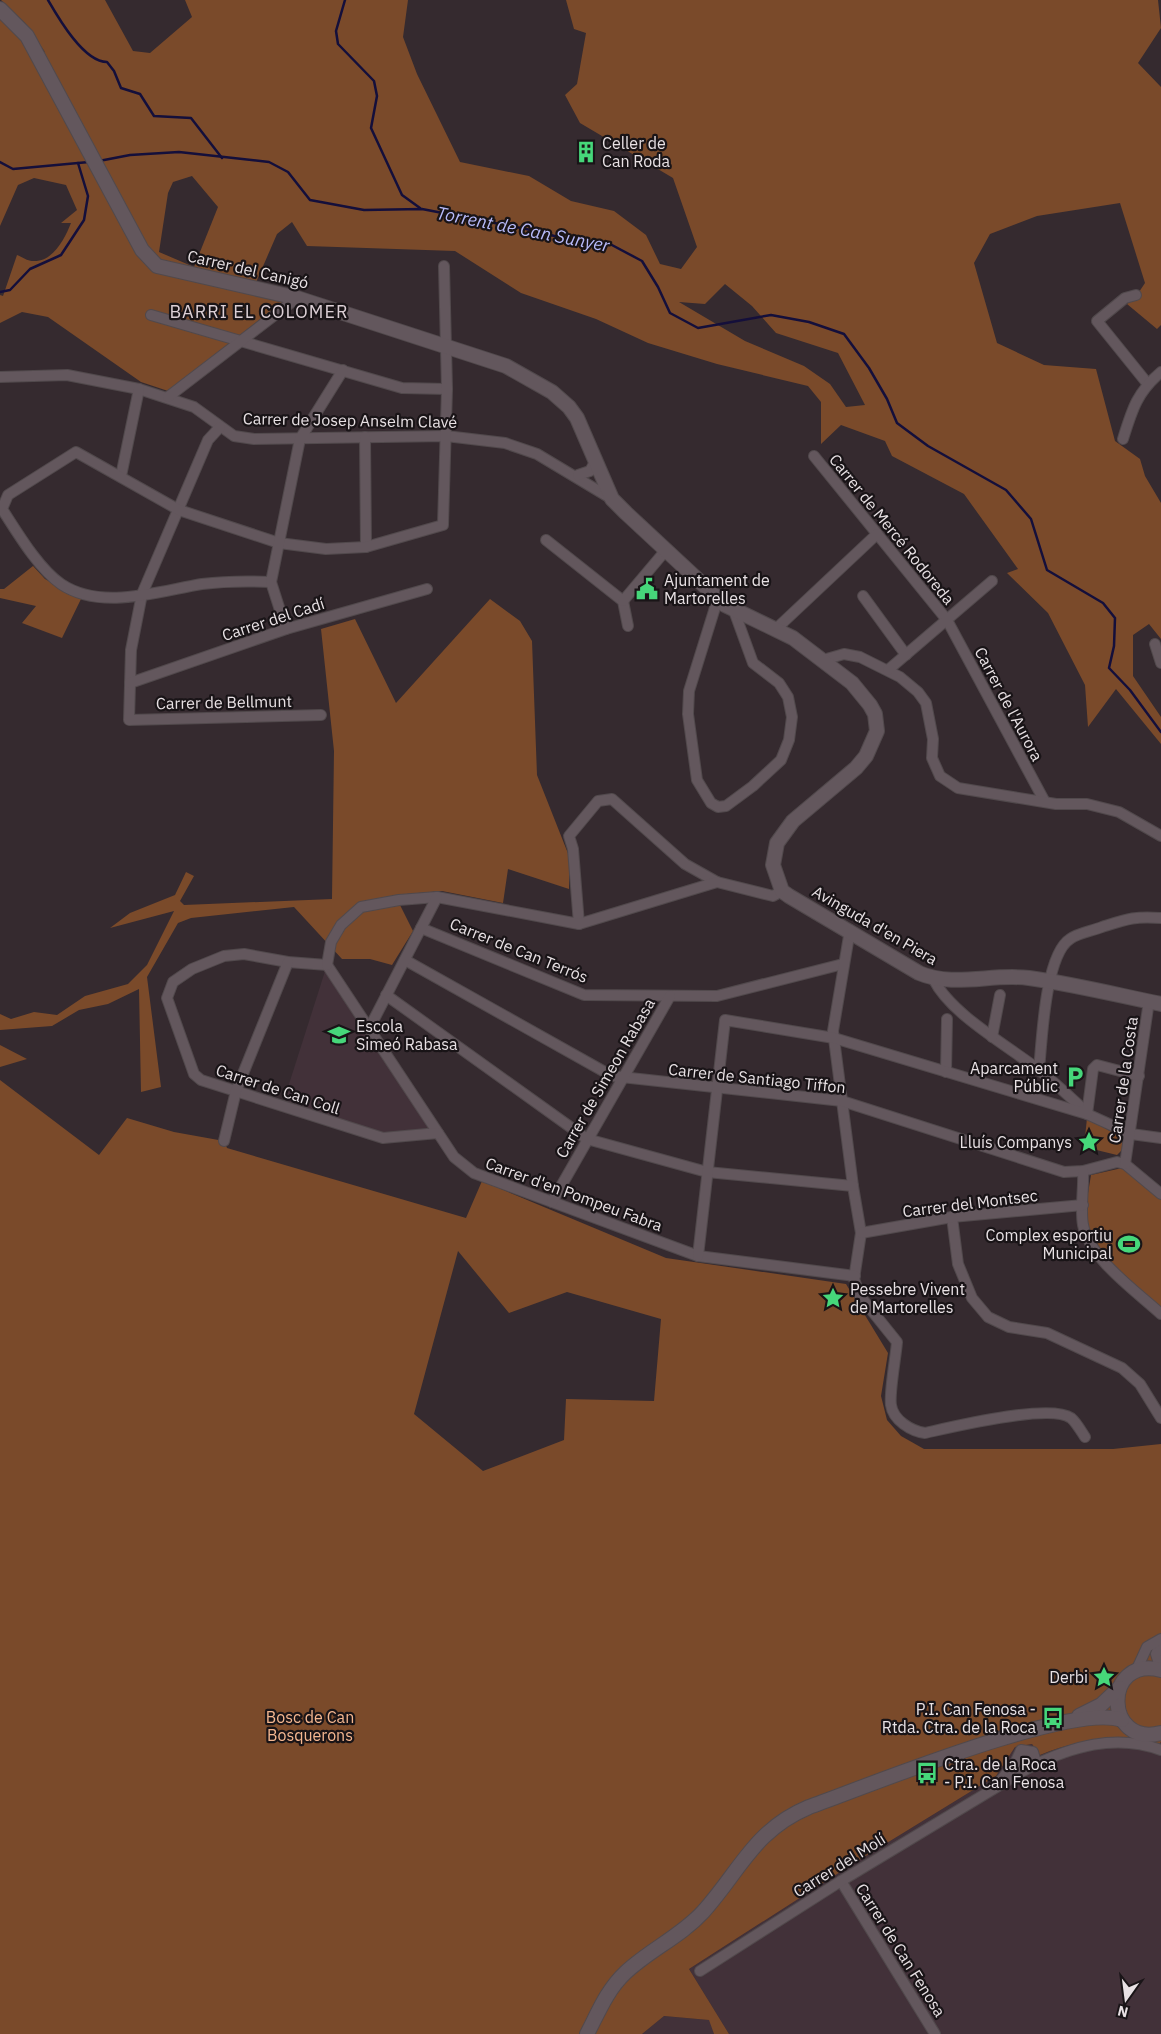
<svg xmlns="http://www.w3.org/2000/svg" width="1161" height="2034" font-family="'IBM Plex Sans',sans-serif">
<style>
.built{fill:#423139}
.green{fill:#7a4a2a;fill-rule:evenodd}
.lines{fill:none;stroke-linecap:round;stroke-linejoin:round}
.stream{stroke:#140f3b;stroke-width:2.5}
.street-casing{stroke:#51494c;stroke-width:12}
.secondary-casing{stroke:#51494c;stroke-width:16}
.street{stroke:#63575d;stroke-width:10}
.secondary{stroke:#63575d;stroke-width:14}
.labels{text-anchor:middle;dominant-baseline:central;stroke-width:4.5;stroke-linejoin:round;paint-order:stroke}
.poi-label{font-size:16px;fill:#e8e1e4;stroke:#191417;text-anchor:start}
.street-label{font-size:16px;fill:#e8e1e4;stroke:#191417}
.park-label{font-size:16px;fill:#f5b790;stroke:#191417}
.water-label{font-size:18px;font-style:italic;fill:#b7baf9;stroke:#191417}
.neighbourhood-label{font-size:18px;letter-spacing:1px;fill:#dccfd5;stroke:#191417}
</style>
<rect width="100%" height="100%" fill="#352a2f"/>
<g class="built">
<path d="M327,965L438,1133L383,1138L282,1106Z"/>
<path d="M1102,1738L1141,1740L1158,1744L1161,1742V2034H729L689,1969L851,1865L996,1776L1015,1747L1032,1744L1040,1755L1065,1745Z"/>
<path d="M664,2016L710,2020L714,2034H642Z"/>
</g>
<g class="green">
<path d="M1,0H105L133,51L150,53L192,17L185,0H408L403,37L417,74L460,162L529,176L571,201L614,211L646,235L660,264L681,269L697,247L673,178L580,123L565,95L577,84L586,33L574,29L566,0H1158L1161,28L1138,63L1161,87V325L1157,329L1127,304L1137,295L1145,283L1120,203L1037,216L990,234L974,263L997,343L1044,365L1096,369L1115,441L1140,459L1145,476L1161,503V639L1149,624L1133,635V676L1161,717V744L1116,689L1088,727L1085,685L1048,613L1007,573L1018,569L964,494L892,456L885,441L841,425L821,444V402L808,386L717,364L648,343L596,319L521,293L455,251L307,246L292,222L277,234L251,294L285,300L168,391L141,382L48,317L22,312L0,323V295L3,296L17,255C22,257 28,261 32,261C53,263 65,238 71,223H61L77,210L66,185L34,178L18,185L0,226V17L20,36L45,52L25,23ZM192,176L218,207L194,267L159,252L168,193L173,182ZM725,284L752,306L776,333L838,353L865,405L846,407L830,384L804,366L745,341L679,302L705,304Z"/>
<path d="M33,566L45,579L81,599L62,638L22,623L36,606L0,598V589H4Z"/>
<path d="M490,599L520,621L532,641L537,775L569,856V889L508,869L503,903L442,891L395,895L413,931L392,965L370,959H342L294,907L191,918L178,923L147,977L161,1087L141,1092L139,989L108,1004L79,1010L52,1026L0,1030V1014L11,1019L34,1012L57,1015L85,996L128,984L147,965L174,911L110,928L130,913L175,895L186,872L194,876L180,901L184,905L332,899L334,751L321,629L355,619L396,703Z"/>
<path d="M0,1045L27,1059L0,1067Z"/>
<path d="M0,1080L99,1155L127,1118L174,1132L224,1141L227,1148L466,1218L482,1181L666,1258L846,1284L888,1353L881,1396L887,1420L901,1436L924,1449H1113L1161,1444V1742L1159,1744C1117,1734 1079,1739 1040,1755L1032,1744L1015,1747L996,1776L851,1865L689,1969L729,2034H714L709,2020L664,2016L642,2034H0ZM458,1251L509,1313L567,1292L661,1319L654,1401L566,1399L564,1440L483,1471L414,1414Z"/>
<path d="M1087,1118L1122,1138V1150L1117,1155L1084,1147Z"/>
<path d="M1122,1168L1161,1199V1308C1134,1283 1088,1254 1086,1214C1086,1201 1089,1188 1091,1175Z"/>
</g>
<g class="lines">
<g class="stream">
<path d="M48,0C59,19 84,62 107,62L114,71L121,88L140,94L154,116L191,118L222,158"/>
<path d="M345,0L336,31L338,44L374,81L377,96L371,128L402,195L420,208"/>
<path d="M99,161L130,155L179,152L269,162L288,172L310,200L364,210L422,209L531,230L570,240L610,244L642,261L658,287L670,313L698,328L771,315L809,322L844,334L869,368L887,399L897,423L928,446L1006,490L1031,519L1047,570L1103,603L1115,618L1114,646L1109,668L1130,690L1161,732"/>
<path d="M0,162L13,169L89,162"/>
<path d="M0,292L10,290L30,269L61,255L84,220L88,196L78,163"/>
</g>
<g class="street-casing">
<g id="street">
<path d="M1136,295L1125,298L1097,321L1147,383"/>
<path d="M151,315L402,388L447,389"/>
<path d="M0,377L67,375L139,389L194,407L234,436L254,439L446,436L505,443L537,454L612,499"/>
<path d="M168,397L297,298"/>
<path d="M220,427L208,440L142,594L131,650L129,720L321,715"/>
<path d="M365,437L366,547"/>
<path d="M1123,439C1132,410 1137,392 1161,372"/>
<path d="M814,456L947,620L1045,802"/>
<path d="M578,475L590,471L596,460"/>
<path d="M121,476L139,389"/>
<path d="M546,540L623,601L628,626"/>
<path d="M271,582C248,581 226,581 202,584C159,591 101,611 61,584C38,568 17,532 2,509L8,495L76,452L179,510L279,543L326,549L366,547L443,525L447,389L444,266"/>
<path d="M863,596L906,655"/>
<path d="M718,598L689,691L688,714L697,780L711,803L718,807L726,806L753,786L781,760L789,740L792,717L788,697L779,683L753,663L733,608"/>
<path d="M623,601L666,550"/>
<path d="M777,628L877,534"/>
<path d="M286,629L271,582L300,439L343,370"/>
<path d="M1155,644L1161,663"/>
<path d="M823,660L844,654L860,657L900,677L918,692L926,703L933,739L932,758L940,776L958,788L1056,804H1087L1119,812L1161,836"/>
<path d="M888,670L992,581"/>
<path d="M130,683L286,629L427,589"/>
<path d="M579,924L573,849L569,836L598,801L612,799L685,864L717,882"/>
<path d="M421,928L584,995L717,996L843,964"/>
<path d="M850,930L833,1031L853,1186L861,1233L854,1279L860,1296L897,1342C896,1356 889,1393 891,1405C893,1420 911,1431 925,1433C952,1427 1050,1403 1071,1418C1076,1422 1081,1431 1085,1437"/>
<path d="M405,960L612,1076L842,1101L1064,1172L1083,1171L1117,1162L1125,1164L1161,1194"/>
<path d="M327,965L454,1157L474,1173L698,1256L855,1276"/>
<path d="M327,965L288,962L244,954L224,956L192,969L173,982L167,998L194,1074L201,1080L383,1138L438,1133"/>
<path d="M327,965L331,942L341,925L361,907L399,900L437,897L579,924L717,882L773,896L782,891"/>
<path d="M934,980C951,1014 1008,1046 1039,1070C1054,1082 1069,1096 1083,1109L1087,1114L1131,1134L1161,1138"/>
<path d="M386,995L587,1139L707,1172L853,1186"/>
<path d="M370,1027L437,897"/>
<path d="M992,1037L1000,995"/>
<path d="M1039,1070C1042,1040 1045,955 1070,939C1078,933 1092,931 1102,927C1127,919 1134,916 1161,918"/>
<path d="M946,1072L947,1019"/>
<path d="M224,1141L236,1091L288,962"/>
<path d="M1125,1164L1149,1001"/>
<path d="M1083,1171C1084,1189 1080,1208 1083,1225C1090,1259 1136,1291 1161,1314"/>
<path d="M552,1202L670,996"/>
<path d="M952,1217L958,1264L972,1298L988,1317L1009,1327L1047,1333L1122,1368L1140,1384L1161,1418"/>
<path d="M861,1233L952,1217L1083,1205"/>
<path d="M698,1256L725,1020L834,1038L1087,1114L1093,1069L1097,1065L1139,1076"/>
<path d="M1161,1670L1156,1654L1161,1643"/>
<path d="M1136,1671L1147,1647L1161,1639"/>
<path d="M1001,1780L1015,1763L1021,1750L1033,1752L1035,1759L1030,1767"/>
<path d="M841,1881L935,2034"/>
<path d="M700,1971L841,1881L1030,1767C1071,1747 1115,1733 1161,1750"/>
</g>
</g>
<g class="secondary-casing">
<g id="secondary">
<path d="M0,9L27,36L142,250L157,266L297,298L506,366L552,392L569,407L577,418L612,499L626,513L725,605L793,638L852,683L870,705L875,714L877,731L866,756L856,768L793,821L777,843L773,865L782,891L789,896L919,973C954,988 992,973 1029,978C1073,984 1117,995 1161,1004"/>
<path d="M1161,1670C1102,1655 1104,1748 1161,1733"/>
<path d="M1079,1716L1101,1705L1119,1688"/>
<path d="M587,2034C598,2013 607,1990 625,1973C649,1950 680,1937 703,1912C740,1871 754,1830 809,1807C868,1786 1072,1702 1122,1720"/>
</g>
</g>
<use href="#street" class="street"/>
<use href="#secondary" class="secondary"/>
</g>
<defs>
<g id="building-bare" transform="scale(1.725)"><path d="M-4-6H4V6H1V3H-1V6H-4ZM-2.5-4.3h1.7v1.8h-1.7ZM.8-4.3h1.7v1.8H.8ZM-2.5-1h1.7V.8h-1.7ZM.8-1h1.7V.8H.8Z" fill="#46d77a" stroke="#191417" stroke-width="2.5" paint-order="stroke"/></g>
<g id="civic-bare" transform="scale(1.725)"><path d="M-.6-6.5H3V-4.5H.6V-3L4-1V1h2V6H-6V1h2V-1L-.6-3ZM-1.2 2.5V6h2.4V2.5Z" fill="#46d77a" stroke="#191417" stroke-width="2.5" paint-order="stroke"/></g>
<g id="school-bare" transform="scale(1.725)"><path d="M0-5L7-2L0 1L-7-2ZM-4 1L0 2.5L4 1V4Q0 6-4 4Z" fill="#46d77a" stroke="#191417" stroke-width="2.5" paint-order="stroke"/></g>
<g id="parking-bare" transform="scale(1.725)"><path d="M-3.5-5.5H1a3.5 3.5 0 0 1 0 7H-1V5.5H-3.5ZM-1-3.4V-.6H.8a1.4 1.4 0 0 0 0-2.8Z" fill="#46d77a" stroke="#191417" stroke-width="2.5" paint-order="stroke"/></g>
<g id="sight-bare" transform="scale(1.725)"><path d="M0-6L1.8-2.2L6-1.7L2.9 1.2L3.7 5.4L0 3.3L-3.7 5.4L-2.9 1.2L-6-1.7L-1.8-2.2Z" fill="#46d77a" stroke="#191417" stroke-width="2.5" paint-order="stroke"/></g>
<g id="stadium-bare" transform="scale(1.725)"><path d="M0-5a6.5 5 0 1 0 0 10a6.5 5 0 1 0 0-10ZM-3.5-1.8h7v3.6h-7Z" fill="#46d77a" stroke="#191417" stroke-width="2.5" paint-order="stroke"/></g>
<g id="bus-bare" transform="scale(1.725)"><path d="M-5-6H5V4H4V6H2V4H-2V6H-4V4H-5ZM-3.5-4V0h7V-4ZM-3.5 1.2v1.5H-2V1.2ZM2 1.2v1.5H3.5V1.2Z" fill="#46d77a" stroke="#191417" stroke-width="2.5" paint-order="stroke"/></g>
</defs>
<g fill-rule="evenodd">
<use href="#building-bare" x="586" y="152"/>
<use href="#civic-bare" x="647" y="589"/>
<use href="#school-bare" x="339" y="1035"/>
<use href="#parking-bare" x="1075" y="1077"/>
<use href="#sight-bare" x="1089" y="1142"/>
<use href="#stadium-bare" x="1129" y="1244"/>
<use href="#sight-bare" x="833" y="1298"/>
<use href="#sight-bare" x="1104" y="1677"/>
<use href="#bus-bare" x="1053" y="1718"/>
<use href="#bus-bare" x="927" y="1773"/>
</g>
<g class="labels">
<g class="poi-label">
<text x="602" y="143">Celler de<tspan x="602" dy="18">Can Roda</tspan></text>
<text x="664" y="580">Ajuntament de<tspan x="664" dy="18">Martorelles</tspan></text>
<text x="356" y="1026">Escola<tspan x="356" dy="18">Simeó Rabasa</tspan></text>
<text x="1058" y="1068" text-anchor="end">Aparcament<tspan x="1058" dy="18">Públic</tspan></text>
<text x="1072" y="1142" text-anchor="end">Lluís Companys</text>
<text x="1112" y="1235" text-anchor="end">Complex esportiu<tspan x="1112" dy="18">Municipal</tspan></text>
<text x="850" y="1289">Pessebre Vivent<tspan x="850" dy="18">de Martorelles</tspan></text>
<text x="1088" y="1677" text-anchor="end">Derbi</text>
<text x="1036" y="1709" text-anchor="end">P.I. Can Fenosa -<tspan x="1036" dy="18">Rtda. Ctra. de la Roca</tspan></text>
<text x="944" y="1764">Ctra. de la Roca<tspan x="944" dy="18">- P.I. Can Fenosa</tspan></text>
</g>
<g class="street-label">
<text transform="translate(248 269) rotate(13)">Carrer del Canigó</text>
<text transform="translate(350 420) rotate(1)">Carrer de Josep Anselm Clavé</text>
<text transform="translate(892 529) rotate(51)">Carrer de Mercé Rodoreda</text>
<text transform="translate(273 619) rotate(-18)">Carrer del Cadí</text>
<text transform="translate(224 702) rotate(-1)">Carrer de Bellmunt</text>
<text transform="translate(1009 704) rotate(62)">Carrer de l'Aurora</text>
<text transform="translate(875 925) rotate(30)">Avinguda d'en Piera</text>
<text transform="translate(519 950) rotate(22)">Carrer de Can Terrós</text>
<text transform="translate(605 1078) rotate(-60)">Carrer de Simeon Rabasa</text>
<text transform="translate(757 1078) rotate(6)">Carrer de Santiago Tiffon</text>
<text transform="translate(1123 1080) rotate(-82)">Carrer de la Costa</text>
<text transform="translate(278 1089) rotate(18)">Carrer de Can Coll</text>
<text transform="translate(574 1194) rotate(20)">Carrer d'en Pompeu Fabra</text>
<text transform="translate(970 1203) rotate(-7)">Carrer del Montsec</text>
<text transform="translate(839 1865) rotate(-32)">Carrer del Molí</text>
<text transform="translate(901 1950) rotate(58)">Carrer de Can Fenosa</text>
</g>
<g class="park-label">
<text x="310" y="1717">Bosc de Can<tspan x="310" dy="18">Bosquerons</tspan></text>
</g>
<g class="water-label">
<text transform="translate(523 229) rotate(11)">Torrent de Can Sunyer</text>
</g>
<g class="neighbourhood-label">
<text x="259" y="311">BARRI EL COLOMER</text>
</g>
</g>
<g transform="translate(1126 1999) rotate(194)" stroke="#191417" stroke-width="4" paint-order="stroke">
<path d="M0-4L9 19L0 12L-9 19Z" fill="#e8e1e4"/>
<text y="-8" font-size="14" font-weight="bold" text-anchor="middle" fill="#e8e1e4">N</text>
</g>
</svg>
